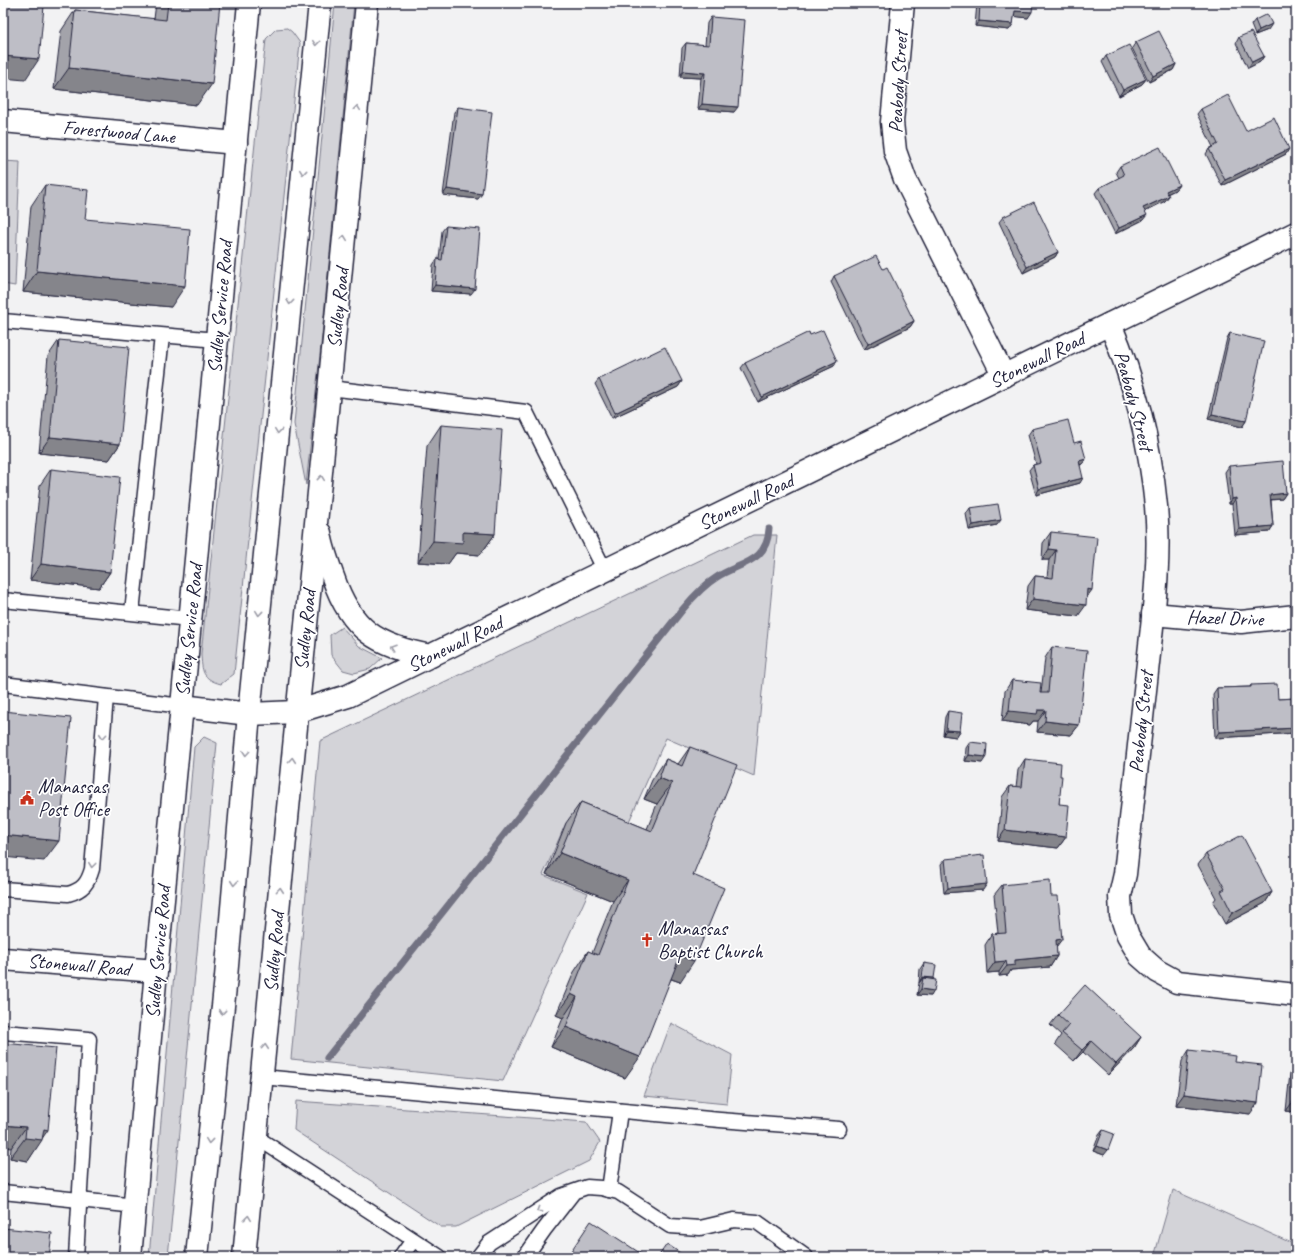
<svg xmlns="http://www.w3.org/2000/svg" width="1299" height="1260" font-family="Caveat,sans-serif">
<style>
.green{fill:#d3d3d8;stroke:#7a7a8a}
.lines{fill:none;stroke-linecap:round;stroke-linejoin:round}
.stream{stroke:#727282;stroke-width:7}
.lane-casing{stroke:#22223b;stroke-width:17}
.street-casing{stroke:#22223b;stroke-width:25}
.secondary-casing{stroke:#22223b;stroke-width:25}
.primary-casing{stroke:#22223b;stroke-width:25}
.lane{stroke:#fff;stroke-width:14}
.street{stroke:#fff;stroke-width:22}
.secondary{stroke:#fff;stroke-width:22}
.primary{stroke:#fff;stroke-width:22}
.wall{fill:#a3a3aa;stroke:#22223b}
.shaded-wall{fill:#85858b;stroke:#22223b}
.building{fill:#bebec6;stroke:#22223b}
.oneway{stroke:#9c9ca7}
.labels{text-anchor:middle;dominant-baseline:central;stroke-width:3.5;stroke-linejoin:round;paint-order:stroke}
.street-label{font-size:20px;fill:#22223b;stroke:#fff}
.poi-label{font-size:20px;fill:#22223b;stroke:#fff;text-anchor:start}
</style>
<rect width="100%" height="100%" fill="#f2f2f3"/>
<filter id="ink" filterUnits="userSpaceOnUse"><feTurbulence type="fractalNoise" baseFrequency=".025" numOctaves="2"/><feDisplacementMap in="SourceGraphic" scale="8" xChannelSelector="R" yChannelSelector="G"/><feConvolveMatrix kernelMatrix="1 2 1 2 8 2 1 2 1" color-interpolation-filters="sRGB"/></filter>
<g filter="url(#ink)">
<g class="green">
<path d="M335,3H354L321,345L306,485L294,424Z"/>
<path d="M287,28L292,32L300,43L234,674L221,684C202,679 202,671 201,654L266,39L276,29Z"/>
<path d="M3,161L20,162L15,286L3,284Z"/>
<path d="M753,535H777L754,776L666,738L619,844L566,823L543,875L588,893L503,1081L291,1059L320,741Z"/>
<path d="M342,627L359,646L382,658L370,669L354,673L343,670L331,655L330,635Z"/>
<path d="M204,737L217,743L168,1257H149L194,747Z"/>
<path d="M671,1023L732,1055L727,1104L644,1096Z"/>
<path d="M296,1101L586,1122L600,1142L589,1161L456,1227H441L294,1130Z"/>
<path d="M1173,1190L1296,1245V1257H1154Z"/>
</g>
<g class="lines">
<path class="stream" d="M327,1058L683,609C693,597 704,585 717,577C741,562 767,563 769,529"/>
<g class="lane-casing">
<g id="lane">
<path d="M3,321L217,340"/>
<path d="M330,388L526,412L605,571"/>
<path d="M3,600L190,619"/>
<path d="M132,612L162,336"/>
<path d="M3,684L182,706"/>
<path d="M3,889L68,894C83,890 88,883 92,869L106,697"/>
<path d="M3,1032L89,1039L76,1257"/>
<path d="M262,1077L720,1120L839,1129"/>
<path d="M256,1137L440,1257"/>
<path d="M609,1190L620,1111"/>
<path d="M3,1192L136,1206"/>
<path d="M401,1257L413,1240"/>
<path d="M478,1257L489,1243L561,1196L587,1187L601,1188L618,1192L670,1226L700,1228L734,1220L757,1222L806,1257"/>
<path d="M525,1257L544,1230L572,1194"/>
</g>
</g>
<g class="street-casing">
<g id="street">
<path d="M903,3L892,122L895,151L905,179L1004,376"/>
<path d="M3,121L236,143"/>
<path d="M1110,324C1135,382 1150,443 1156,506C1161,561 1153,617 1147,672C1140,739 1132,807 1125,874L1120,896L1121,915L1128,936L1140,956L1157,971L1177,982L1296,995"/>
<path d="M1153,614L1241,622L1296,616"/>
<path d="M182,706L249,3"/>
<path d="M130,1257L156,971"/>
</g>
</g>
<g class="secondary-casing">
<path id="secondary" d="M3,959L156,971L182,706L249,714L296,712L348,696L1296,233"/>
</g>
<g class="primary-casing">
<g id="primary">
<path d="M320,533C322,548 328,563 333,577C351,630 377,646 431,656"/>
<path d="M197,1257L226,977L249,714L320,3"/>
<path d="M244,1257L367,3"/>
</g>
</g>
<use href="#lane" class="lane"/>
<use href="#street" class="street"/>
<use href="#secondary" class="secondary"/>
<use href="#primary" class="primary"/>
</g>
<g class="wall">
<path d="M156,3H220L197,105L54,89L61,31L75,10L154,19Z"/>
<path d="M977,3H1033L1028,18L1014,16L1013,24L1009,30L975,26Z"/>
<path d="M711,17L734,112L698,109L701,78L680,77L682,48L686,43L705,45L707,23Z"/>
<path d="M1255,20L1268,30L1255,35L1251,25Z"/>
<path d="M1239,37L1264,56L1260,62L1248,68L1236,43Z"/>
<path d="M1136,42L1176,64L1173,70L1149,82L1132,48Z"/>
<path d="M1106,56L1146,79L1142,84L1119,96L1102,62Z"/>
<path d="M458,107L478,199L443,195L454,112Z"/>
<path d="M1201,109L1286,154L1222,186L1206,154L1209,149L1213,147L1197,114Z"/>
<path d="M1120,166L1179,185L1175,190L1167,194L1165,201L1145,211L1143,220L1115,234L1095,193L1099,188L1119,178L1116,172Z"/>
<path d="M45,185L85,219L171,307L23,292L31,206Z"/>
<path d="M1003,217L1058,252L1055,257L1023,273L999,222Z"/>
<path d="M446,226L471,294L431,291L433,265L437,259H439L442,231Z"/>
<path d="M883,269L914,321L910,327L864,350L831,282L834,276Z"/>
<path d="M1230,333L1246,421L1242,427L1208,419L1227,338Z"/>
<path d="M59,340L120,444L109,460L39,453L48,356Z"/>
<path d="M837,361L834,366L758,402L741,368L745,363Z"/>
<path d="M599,379L682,381L678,387L612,418L595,384Z"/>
<path d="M441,425L495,534L480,555L456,553L448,564L418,562L427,446Z"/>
<path d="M1032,429L1074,443L1086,459L1082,464L1080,465V483L1036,495L1029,470L1033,465L1036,464L1028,435Z"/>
<path d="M1229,466L1286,493L1282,499L1271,500L1273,526L1269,532L1235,535L1232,504H1229L1225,472Z"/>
<path d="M51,469L110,572L99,588L30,580L40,485Z"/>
<path d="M970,508L997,525L969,530L966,514Z"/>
<path d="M1051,532L1087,598L1078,616L1025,610L1028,586L1035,576L1047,577L1049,560H1042L1043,543Z"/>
<path d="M1052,647L1079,725L1071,735L1037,732L1038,721H1033L1030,725L1002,721L1005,691L1012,680L1041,693L1045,658Z"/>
<path d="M1251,685L1278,699L1296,698V733L1215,738L1213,694L1217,688L1250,687Z"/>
<path d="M948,711L960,731L956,737L943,735L945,717Z"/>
<path d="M970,742L982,763L965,761L966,748Z"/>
<path d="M690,747L693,875L680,982L671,979L625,1078L551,1047L563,1018L556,1015L574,972L588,951L592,953L613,901L546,874L566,823L581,802L647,829L657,804L644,799L652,780L666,759L678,764Z"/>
<path d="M1025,759L1060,776L1059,804L1066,837L1058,848L998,841L1002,797L1010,786L1016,787L1018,770Z"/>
<path d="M1206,854L1272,892L1265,903L1225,924L1213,902L1216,898L1198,865Z"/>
<path d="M945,859L983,890L944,893L941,864Z"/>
<path d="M1002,885L1051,896L1062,939L1056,946L1057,956L1050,967L1011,970L1008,975L999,976V972L987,973L985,945L992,934L998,933L994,895Z"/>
<path d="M924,963L933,979L931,996L917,995L919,983L920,969Z"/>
<path d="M1058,1015L1141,1037L1134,1048L1108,1075L1083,1052L1074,1061L1055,1044L1061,1035L1050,1025Z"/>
<path d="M3,1043L43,1137L28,1161L10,1158L11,1148Z"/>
<path d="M1189,1050L1235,1062L1250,1114L1176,1105L1182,1061Z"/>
<path d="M1296,1065V1112L1286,1111L1290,1073Z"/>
<path d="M1103,1130L1104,1155L1093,1151L1099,1135Z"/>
</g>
<g class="shaded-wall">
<path d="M1015,11L1032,12L1028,18L1011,16Z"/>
<path d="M979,21L1013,24L1009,30L975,26Z"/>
<path d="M1272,24L1268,30L1255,35L1259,30Z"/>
<path d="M3,56L39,59L25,80L3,78Z"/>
<path d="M1264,56L1260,62L1248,68L1252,62Z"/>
<path d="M1176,64L1173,70L1149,82L1153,76Z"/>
<path d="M69,68L212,84L197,105L54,89Z"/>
<path d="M683,71L705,73L701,78L680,77Z"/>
<path d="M1146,79L1142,84L1119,96L1123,90Z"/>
<path d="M702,104L738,107L734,112L698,109Z"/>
<path d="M1289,149L1286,154L1222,186L1225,180Z"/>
<path d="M1179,185L1175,190L1162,196L1166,191Z"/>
<path d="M447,189L482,194L478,199L443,195Z"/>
<path d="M1169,196L1165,201L1140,214L1143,208Z"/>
<path d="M1147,215L1143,220L1115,234L1119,228Z"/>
<path d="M1058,252L1055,257L1023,273L1027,267Z"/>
<path d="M37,271L185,286L171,307L23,292Z"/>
<path d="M435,285L475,289L471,294L431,291Z"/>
<path d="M914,321L910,327L864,350L868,344Z"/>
<path d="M837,361L834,366L758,402L762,397Z"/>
<path d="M682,381L678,387L612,418L615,413Z"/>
<path d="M1212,414L1246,421L1242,427L1208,419Z"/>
<path d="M50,437L120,444L109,460L39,453Z"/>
<path d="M1086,459L1082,464L1075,466L1079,461Z"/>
<path d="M1083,478L1080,483L1036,495L1039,489Z"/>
<path d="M1286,493L1282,499L1266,500L1270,495Z"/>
<path d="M1236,498L1232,504H1229L1232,499Z"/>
<path d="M1001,520L997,525L969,530L973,525Z"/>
<path d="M1273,526L1269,532L1235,535L1239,529Z"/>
<path d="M463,532L495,534L480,555L456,553L448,564L418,562L433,541Z"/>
<path d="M1049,549L1056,550L1049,560H1042Z"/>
<path d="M41,564L110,572L99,588L30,580Z"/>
<path d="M1087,589L1092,590L1084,601Z"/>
<path d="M1033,599L1086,605L1078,616L1025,610Z"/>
<path d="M1038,710H1046L1038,721H1033L1030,725L1002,721L1009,711Z"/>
<path d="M1045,721L1079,725L1071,735L1037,732Z"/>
<path d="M1296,728V733L1215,738L1219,732Z"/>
<path d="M946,730L960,731L956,737L943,735Z"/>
<path d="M969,755L986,757L982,763L965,761Z"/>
<path d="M659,778L672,783L657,804L644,799Z"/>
<path d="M1005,830L1066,837L1058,848L998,841Z"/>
<path d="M3,835L59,841L44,861L3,857Z"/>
<path d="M560,853L628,880L613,901L546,874Z"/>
<path d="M987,884L983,890L944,893L948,888Z"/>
<path d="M1272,892L1265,903L1225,924L1232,913Z"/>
<path d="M1062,939L1054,950L1056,940Z"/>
<path d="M680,956L694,961L680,982L666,977Z"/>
<path d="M1057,956L1050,967L1011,970L1008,975L999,976L1007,966L1015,960Z"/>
<path d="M1006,961L999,972L987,973L995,962Z"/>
<path d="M922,977L934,978L930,984L923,978L919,983Z"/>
<path d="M921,989L934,991L931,996L917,995Z"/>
<path d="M571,994L577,997L563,1018L556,1015Z"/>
<path d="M566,1027L640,1057L625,1078L551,1047Z"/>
<path d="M1141,1037L1134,1048L1108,1075L1116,1064Z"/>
<path d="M1091,1041L1083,1052L1074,1061L1082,1050Z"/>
<path d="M1184,1094L1258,1103L1250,1114L1176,1105Z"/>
<path d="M1294,1100H1296V1112L1286,1111Z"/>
<path d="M3,1125L26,1127L11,1148L3,1147Z"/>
<path d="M44,1129L48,1130L41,1140H42L28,1161L10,1158L25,1138Z"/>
<path d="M1097,1146L1108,1150L1104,1155L1093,1151Z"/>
</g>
<g class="building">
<path d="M3,3H14L44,6L39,59L3,56Z"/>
<path d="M168,3H220L212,84L69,68L75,10L166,20Z"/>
<path d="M980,3H1033L1032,12L1015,11L1013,24L979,21Z"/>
<path d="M1267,14L1272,24L1259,30L1255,20Z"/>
<path d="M711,17L745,20L738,107L702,104L705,73L683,71L686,43L709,45Z"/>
<path d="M1159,31L1176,64L1153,76L1136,42Z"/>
<path d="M1251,32L1264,56L1252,62L1239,37Z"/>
<path d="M1129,45L1146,79L1123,90L1106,56Z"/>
<path d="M1228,95L1246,131L1274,117L1289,149L1225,180L1209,149L1218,144L1201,109Z"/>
<path d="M458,107L492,112L482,194L447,189Z"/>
<path d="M1160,147L1179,185L1166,191L1169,196L1143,208L1147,215L1119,228L1099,188L1124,175L1120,166Z"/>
<path d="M45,185L88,190L85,219L190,229L185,286L37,271Z"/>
<path d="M1034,202L1058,252L1027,267L1003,217Z"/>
<path d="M446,226L480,229L475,289L435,285L437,259L442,260Z"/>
<path d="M876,256L883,269L887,267L914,321L868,344L834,276Z"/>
<path d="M823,330L837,361L762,397L745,363L809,332L810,335Z"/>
<path d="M1230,333L1264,341L1246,421L1212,414Z"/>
<path d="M59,340L129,347L120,444L50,437Z"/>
<path d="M665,347L682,381L615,413L599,379Z"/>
<path d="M1068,420L1074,443L1081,441L1086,459L1079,461L1083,478L1039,489L1033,465L1041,463L1032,429Z"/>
<path d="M441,425L502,430L495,534L463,532V543L433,541Z"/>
<path d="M1283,461L1286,493L1270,495L1273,526L1239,529L1236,498L1232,499L1229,466Z"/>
<path d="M51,469L120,477L110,572L41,564Z"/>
<path d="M998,504L1001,520L973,525L970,508Z"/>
<path d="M1051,532L1097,537L1092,590L1087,589L1086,605L1033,599L1035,576L1053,578L1056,550L1049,549Z"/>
<path d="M1052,647L1087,651L1079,725L1045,721L1046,710H1038L1037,714L1009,711L1012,680L1041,683L1040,693H1048Z"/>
<path d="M1277,684L1278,699L1296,698V728L1219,732L1217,688L1251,687V685Z"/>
<path d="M3,711L71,718L59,841L3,835Z"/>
<path d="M948,711L962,713L960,731L946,730Z"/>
<path d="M970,742L987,744L986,757L969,755Z"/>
<path d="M690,747L737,765L693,875L724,888L694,961L680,956L640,1057L566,1027L577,997L571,994L588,951L598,955L628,880L560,853L581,802L652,831L672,783L659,778L666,759L682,766Z"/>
<path d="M1025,759L1061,763L1060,776H1062L1059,804L1069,805L1066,837L1005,830L1010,786L1022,787Z"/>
<path d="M1242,835L1272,892L1232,913L1221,891L1225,889L1206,854Z"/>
<path d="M984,855L987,884L948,888L945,859Z"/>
<path d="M1050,880L1051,896H1058L1062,939L1056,940L1057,956L1015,960V965L1007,966L1006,961L995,962L992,934L1006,933L1002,885Z"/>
<path d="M924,963L936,965L934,978L922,977Z"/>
<path d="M923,978L936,980L934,991L921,989Z"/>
<path d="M1085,985L1141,1037L1116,1064L1091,1041L1082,1050L1062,1033L1069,1025L1058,1015Z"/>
<path d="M3,1043L56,1048L48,1130L44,1129L42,1140L25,1138L26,1127L3,1125Z"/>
<path d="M1189,1050L1236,1056L1235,1062L1262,1065L1258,1103L1184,1094Z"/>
<path d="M1296,1079V1100H1294Z"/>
<path d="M1103,1130L1114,1134L1108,1150L1097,1146Z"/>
<path d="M591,1221L646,1257H567Z"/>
<path d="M3,1228L52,1233L49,1257H3Z"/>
<path d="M667,1244L686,1257H658Z"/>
<path d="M772,1253L778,1257H770Z"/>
</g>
<defs><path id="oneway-chevron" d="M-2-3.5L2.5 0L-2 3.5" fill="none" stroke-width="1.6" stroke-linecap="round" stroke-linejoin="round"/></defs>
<g class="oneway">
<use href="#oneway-chevron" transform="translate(316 43) rotate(96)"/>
<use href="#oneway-chevron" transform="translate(357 108) rotate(-84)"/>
<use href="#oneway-chevron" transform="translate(303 172) rotate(96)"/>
<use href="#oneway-chevron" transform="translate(344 238) rotate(-84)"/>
<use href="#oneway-chevron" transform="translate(290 302) rotate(96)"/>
<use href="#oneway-chevron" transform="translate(278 431) rotate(96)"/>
<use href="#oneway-chevron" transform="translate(321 478) rotate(-84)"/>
<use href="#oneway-chevron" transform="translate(259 613) rotate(96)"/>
<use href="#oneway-chevron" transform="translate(393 647) rotate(-161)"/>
<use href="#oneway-chevron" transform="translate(103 736) rotate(95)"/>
<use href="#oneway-chevron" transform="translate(246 753) rotate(95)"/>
<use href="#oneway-chevron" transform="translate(292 760) rotate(-85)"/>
<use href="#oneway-chevron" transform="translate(92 865) rotate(97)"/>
<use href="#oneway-chevron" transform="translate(234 883) rotate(95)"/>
<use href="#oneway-chevron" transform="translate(280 890) rotate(-85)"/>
<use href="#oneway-chevron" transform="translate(222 1012) rotate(96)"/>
<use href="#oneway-chevron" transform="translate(265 1047) rotate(-85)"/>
<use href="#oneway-chevron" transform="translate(209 1141) rotate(96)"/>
<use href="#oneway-chevron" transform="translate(539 1210) rotate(147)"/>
<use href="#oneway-chevron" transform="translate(248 1218) rotate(-84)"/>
</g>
</g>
<defs>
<g id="civic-bare" transform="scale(1.08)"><path d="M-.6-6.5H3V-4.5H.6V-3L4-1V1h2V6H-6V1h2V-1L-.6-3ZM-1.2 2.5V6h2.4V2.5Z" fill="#c8321e" stroke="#fff" stroke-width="2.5" paint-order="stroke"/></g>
<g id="church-bare" transform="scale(1.08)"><path d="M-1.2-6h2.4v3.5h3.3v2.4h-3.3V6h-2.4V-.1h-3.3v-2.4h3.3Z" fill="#c8321e" stroke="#fff" stroke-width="2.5" paint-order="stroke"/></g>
</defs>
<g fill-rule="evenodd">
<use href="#civic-bare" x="27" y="798"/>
<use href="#church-bare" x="647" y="940"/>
</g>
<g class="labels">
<g class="street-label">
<text transform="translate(898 82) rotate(-87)">Peabody Street</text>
<text transform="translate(119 132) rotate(5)">Forestwood Lane</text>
<text transform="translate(220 307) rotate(-85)">Sudley Service Road</text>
<text transform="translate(338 308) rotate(-84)">Sudley Road</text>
<text transform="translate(1037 360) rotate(-26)">Stonewall Road</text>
<text transform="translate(1134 401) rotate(75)">Peabody Street</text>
<text transform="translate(746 502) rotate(-26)">Stonewall Road</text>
<text transform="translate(1225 618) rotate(2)">Hazel Drive</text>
<text transform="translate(189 630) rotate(-84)">Sudley Service Road</text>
<text transform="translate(305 630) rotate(-84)">Sudley Road</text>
<text transform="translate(455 644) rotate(-26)">Stonewall Road</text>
<text transform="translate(1141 722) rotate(-84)">Peabody Street</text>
<text transform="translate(158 952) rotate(-85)">Sudley Service Road</text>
<text transform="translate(274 952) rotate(-85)">Sudley Road</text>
<text transform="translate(79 965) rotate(5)">Stonewall Road</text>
</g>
<g class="poi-label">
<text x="38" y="786">Manassas<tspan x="38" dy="23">Post Office</tspan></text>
<text x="658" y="928">Manassas<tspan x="658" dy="23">Baptist Church</tspan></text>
</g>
</g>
<rect width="1299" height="1260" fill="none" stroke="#fff" stroke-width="16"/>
<rect x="8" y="8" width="1283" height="1244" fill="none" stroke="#22223b" stroke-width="1.5" filter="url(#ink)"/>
</svg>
